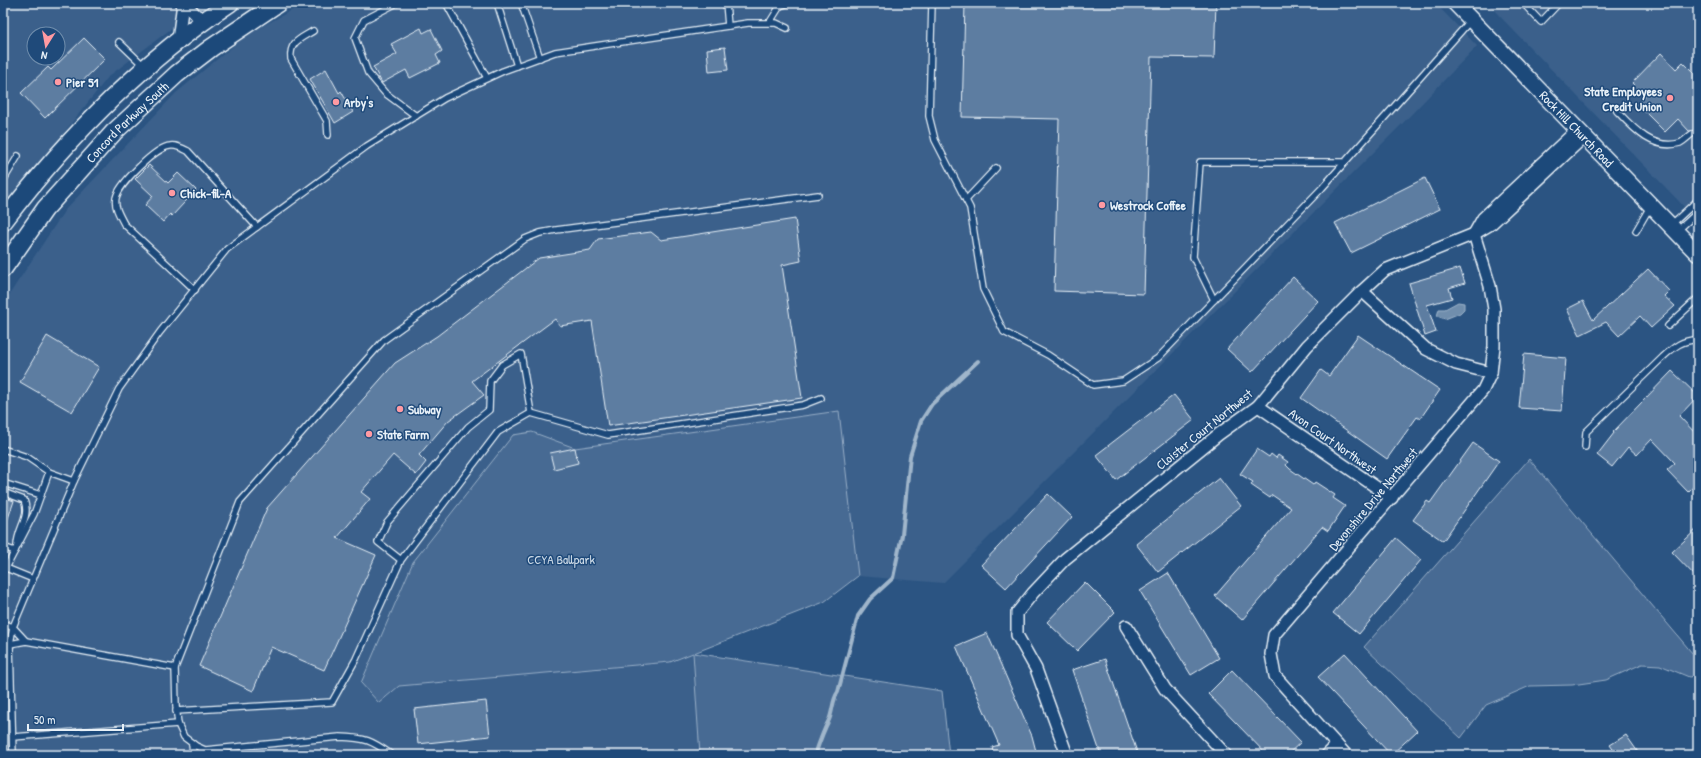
<svg xmlns="http://www.w3.org/2000/svg" width="1701" height="758" font-family="'Patrick Hand',sans-serif">
<style>
.built{fill:#3a608b;fill-rule:evenodd}
.green{fill:#476b93;stroke:#98aec6}
.water{fill:#708ead;stroke:#a0b6cb}
.lines{fill:none;stroke-linecap:round;stroke-linejoin:round}
.stream{stroke:#a0b6cb;stroke-width:4}
.building{fill:#5d7da1;stroke:#e8f1f8}
.service-casing{stroke:#e8f1f8;stroke-width:8}
.minor-casing{stroke:#e8f1f8;stroke-width:14}
.secondary-casing{stroke:#e8f1f8;stroke-width:18}
.primary-casing{stroke:#e8f1f8;stroke-width:20}
.service{stroke:#1f4a7a;stroke-width:5.5}
.minor{stroke:#1f4a7a;stroke-width:11}
.secondary{stroke:#1f4a7a;stroke-width:15}
.primary{stroke:#1f4a7a;stroke-width:17}
.poi-dot{fill:#ff9aa2;stroke:#1f4a7a;stroke-width:1.5}
.labels{text-anchor:middle;dominant-baseline:central;stroke-width:3;stroke-linejoin:round;paint-order:stroke}
.poi-label{font-size:13px;font-weight:bold;fill:#e8f1f8;stroke:#1f4a7a;text-anchor:start}
.street-label{font-size:13px;fill:#e8f1f8;stroke:#1f4a7a}
.park-label{font-size:13px;fill:#d0dde9;stroke:#1f4a7a}
</style>
<rect width="100%" height="100%" fill="#2b5482"/>
<filter id="ink" filterUnits="userSpaceOnUse"><feTurbulence type="fractalNoise" baseFrequency=".025" numOctaves="2"/><feDisplacementMap in="SourceGraphic" scale="8" xChannelSelector="R" yChannelSelector="G"/><feConvolveMatrix kernelMatrix="1 2 1 2 8 2 1 2 1" color-interpolation-filters="sRGB"/></filter>
<g filter="url(#ink)">
<g class="built">
<path d="M3,3H205L109,76L3,209ZM34,34H58V58H34Z"/>
<path d="M305,3H1435L1477,46L1403,123L943,583L858,576L839,411L575,448L532,432L379,703L399,686L670,662L694,653L700,755H3V304L65,210L176,93L248,34Z"/>
<path d="M1487,3H1698V221Z"/>
</g>
<g class="green">
<path d="M839,411L858,576L824,602L694,653L942,691L949,755H700L693,653L670,662L399,686L379,703L361,683L413,562L513,435L532,432L575,448Z"/>
<path d="M1529,459L1698,660V675L1689,677L1660,665L1642,664L1606,680L1572,685L1530,686L1486,705L1461,738L1364,647Z"/>
</g>
<path class="water" d="M1458,302L1464,303V309L1460,313L1445,319L1437,316L1439,309H1445Z"/>
<g class="lines">
<path class="stream" d="M815,755C819,743 823,731 829,720C833,711 832,700 838,692L858,616L870,599L893,578L902,535L910,456L921,421L932,404L978,361"/>
</g>
<g class="building">
<path d="M965,3H1216L1214,58L1151,57L1144,294L1054,291L1059,119L962,117Z"/>
<path d="M421,28L423,33L431,29L442,51L436,55L440,63L410,78L406,70L382,83L373,67L397,54L391,44Z"/>
<path d="M84,38L105,59L45,118L21,93L48,67L51,70Z"/>
<path d="M725,47L728,70L709,72L707,49Z"/>
<path d="M1661,53L1676,69L1683,62L1698,77V139L1695,137V131H1689L1678,119L1665,132L1637,104L1645,96L1632,83Z"/>
<path d="M326,69L339,93L341,91L353,112L335,123L310,79Z"/>
<path d="M149,165L168,183L178,173L196,190L172,216L170,214L163,222L145,205L153,196L135,179Z"/>
<path d="M1425,178L1440,209L1351,253L1335,223Z"/>
<path d="M795,219L801,261L782,265L802,398L608,426L592,321L560,326L555,319L472,381L484,395L448,421L419,455L426,462L416,475L393,455L361,492L370,499L337,538L376,555L324,670L271,647L253,691L199,666L267,508L395,363L437,336L539,258L590,250L598,239L651,232L661,240Z"/>
<path d="M1460,268L1465,283L1449,288L1452,298L1427,305L1436,332L1425,336L1409,283Z"/>
<path d="M1648,269L1669,291L1664,296L1675,306L1651,328L1640,316L1619,336L1606,322L1580,335L1567,309L1583,301L1593,320Z"/>
<path d="M1293,277L1318,301L1252,372L1227,349Z"/>
<path d="M1358,335L1440,390L1420,419L1417,417L1387,459L1301,398L1321,370L1329,376Z"/>
<path d="M47,336L99,367L72,412L20,382Z"/>
<path d="M1524,354L1566,358L1562,411L1519,408Z"/>
<path d="M1672,371L1698,396L1679,416L1698,436V482L1688,492L1667,470L1675,463L1652,439L1637,455L1628,447L1612,467L1597,455L1614,433L1613,432Z"/>
<path d="M1174,395L1194,420L1116,480L1096,455Z"/>
<path d="M1473,443L1499,461L1443,541L1413,520L1427,501L1430,503Z"/>
<path d="M575,448L578,463L554,469L550,453Z"/>
<path d="M1257,449L1269,457L1271,454L1276,458L1278,455L1288,462L1286,465L1290,469L1313,485L1315,482L1335,495L1333,498L1345,506L1328,531L1322,527L1242,620L1215,596L1291,508L1272,495L1270,498L1251,485L1253,482L1240,474Z"/>
<path d="M1219,478L1241,506L1158,572L1136,544Z"/>
<path d="M1048,494L1072,517L1006,588L981,565Z"/>
<path d="M3,497L14,501L5,527H3Z"/>
<path d="M1698,528V579L1672,552Z"/>
<path d="M1396,538L1421,560L1359,634L1333,613Z"/>
<path d="M1168,573L1219,658L1191,675L1140,591Z"/>
<path d="M1085,582L1115,612L1077,651L1047,622Z"/>
<path d="M987,633L1032,736L1037,755H994L992,747L999,745L956,646Z"/>
<path d="M1345,653L1417,731L1391,755L1318,677Z"/>
<path d="M1105,659L1137,752L1127,755H1101L1072,670Z"/>
<path d="M1232,670L1301,742L1287,755H1267L1208,694Z"/>
<path d="M486,701L490,736L418,744L414,709Z"/>
<path d="M1626,735L1640,755H1617L1610,745Z"/>
</g>
<g class="lines">
<g class="service-casing">
<g id="service">
<path d="M397,3L364,20L355,38L368,73L385,93L416,116"/>
<path d="M446,3L487,78"/>
<path d="M497,3L517,66"/>
<path d="M521,3L540,58"/>
<path d="M706,3H707"/>
<path d="M726,3L728,26"/>
<path d="M932,3L929,116L935,140L970,208L983,289L1004,332L1048,355L1093,385L1123,381L1158,358L1322,188L1471,20"/>
<path d="M1523,3L1541,22L1559,3"/>
<path d="M780,6L789,3"/>
<path d="M770,22L780,6L779,3"/>
<path d="M313,31C300,39 289,42 291,59L327,121L328,135"/>
<path d="M119,42L145,67"/>
<path d="M1617,111C1633,128 1653,151 1680,143C1684,141 1689,136 1692,134"/>
<path d="M3,181L18,156"/>
<path d="M966,200L996,168"/>
<path d="M1671,225L1698,200"/>
<path d="M1636,231L1650,207"/>
<path d="M1677,231L1698,212"/>
<path d="M195,290L124,224C120,216 114,207 116,198C119,184 156,147 170,146C176,145 182,148 188,151L257,227"/>
<path d="M1214,300L1193,257L1200,162H1345"/>
<path d="M1668,326L1698,298"/>
<path d="M531,413L608,435L803,405L821,398"/>
<path d="M1585,447L1586,432L1663,357C1674,347 1683,339 1698,340"/>
<path d="M3,449L27,457L49,472L74,481"/>
<path d="M3,483L41,495"/>
<path d="M3,492L24,500C31,518 17,528 17,546"/>
<path d="M3,547L15,551"/>
<path d="M6,568L34,514L49,472"/>
<path d="M3,570L6,568L33,579"/>
<path d="M3,624L13,627L26,641"/>
<path d="M3,642L10,644L26,641L175,668"/>
<path d="M176,711L332,702L356,659L401,560L498,432L531,413L521,354L502,365L490,381L489,410L468,427L387,522L378,542L401,560"/>
<path d="M13,737L178,724"/>
<path d="M192,743L193,755"/>
<path d="M13,755L10,644L13,627L74,481L119,389L160,332L227,249L367,146L445,98L503,71L555,52L748,23H776L787,28"/>
<path d="M392,755C371,740 366,738 340,737L205,750L196,746L184,737L178,724L176,706L175,668L240,502L384,340L525,239L540,233L556,230L818,195"/>
</g>
</g>
<g class="minor-casing">
<g id="minor">
<path d="M185,3L196,15L205,19"/>
<path d="M178,40L183,3"/>
<path d="M1474,234L1483,218L1578,129"/>
<path d="M1362,291L1426,349L1456,364L1491,373"/>
<path d="M1258,406L1392,498"/>
<path d="M1126,626L1165,689L1226,755"/>
<path d="M1067,755L1036,669L1017,635V613L1033,593L1065,559L1219,434L1258,406L1307,346L1362,291L1385,270L1474,234L1491,224L1585,136"/>
<path d="M1327,755L1337,745"/>
<path d="M1346,755L1275,676L1271,654L1274,635L1483,390L1491,373L1494,346V309L1490,286L1474,234"/>
</g>
</g>
<g class="secondary-casing">
<g id="secondary">
<path id="s1" d="M1455,3L1698,254"/>
</g>
</g>
<g class="primary-casing">
<g id="primary">
<path d="M3,222C67,138 141,62 230,3"/>
<path id="s2" d="M3,269L45,209L114,132L177,74L211,48L278,3"/>
</g>
</g>
<use href="#service" class="service"/>
<use href="#minor" class="minor"/>
<use href="#secondary" class="secondary"/>
<use href="#primary" class="primary"/>
</g>
</g>
<g class="poi-dot">
<circle cx="58" cy="82" r="4"/>
<circle cx="1670" cy="98" r="4"/>
<circle cx="336" cy="102" r="4"/>
<circle cx="172" cy="193" r="4"/>
<circle cx="1102" cy="205" r="4"/>
<circle cx="400" cy="409" r="4"/>
<circle cx="369" cy="434" r="4"/>
</g>
<g class="labels">
<g class="poi-label">
<text x="66" y="82">Pier 51</text>
<text x="1662" y="91" text-anchor="end">State Employees<tspan x="1662" dy="15">Credit Union</tspan></text>
<text x="344" y="102">Arby's</text>
<text x="180" y="193">Chick-fil-A</text>
<text x="1110" y="205">Westrock Coffee</text>
<text x="408" y="409">Subway</text>
<text x="377" y="434">State Farm</text>
</g>
<g class="street-label">
<text stroke="none"><textPath href="#s2" startOffset="193">Concord Parkway South</textPath></text>
<text stroke="none"><textPath href="#s1" startOffset="175">Rock Hill Church Road</textPath></text>
<text transform="translate(1204 429) rotate(-39)">Cloister Court Northwest</text>
<text transform="translate(1333 441) rotate(35)">Avon Court Northwest</text>
<text transform="translate(1373 499) rotate(-50)">Devonshire Drive Northwest</text>
</g>
<g class="park-label">
<text x="561" y="559">CCYA Ballpark</text>
</g>
</g>
<rect width="1701" height="758" fill="none" stroke="#1f4a7a" stroke-width="16"/>
<rect x="8" y="8" width="1685" height="742" fill="none" stroke="#e8f1f8" stroke-width="1.5" filter="url(#ink)"/>
<g transform="translate(46 46) rotate(191)"><circle r="19" fill="#1f4a7a" stroke="#6f8dac"/>
<path d="M0-3L7 15L0 10L-7 15Z" fill="#ff9aa2"/>
<text y="-6" font-size="11" font-weight="bold" text-anchor="middle" fill="#e8f1f8">N</text>
</g>
<path d="M28 724v6h95v-6" fill="none" stroke="#e8f1f8" stroke-width="2"/>
<text x="34" y="724" font-size="12" fill="#e8f1f8" stroke="#1f4a7a" stroke-width="3" paint-order="stroke">50 m</text>
</svg>
